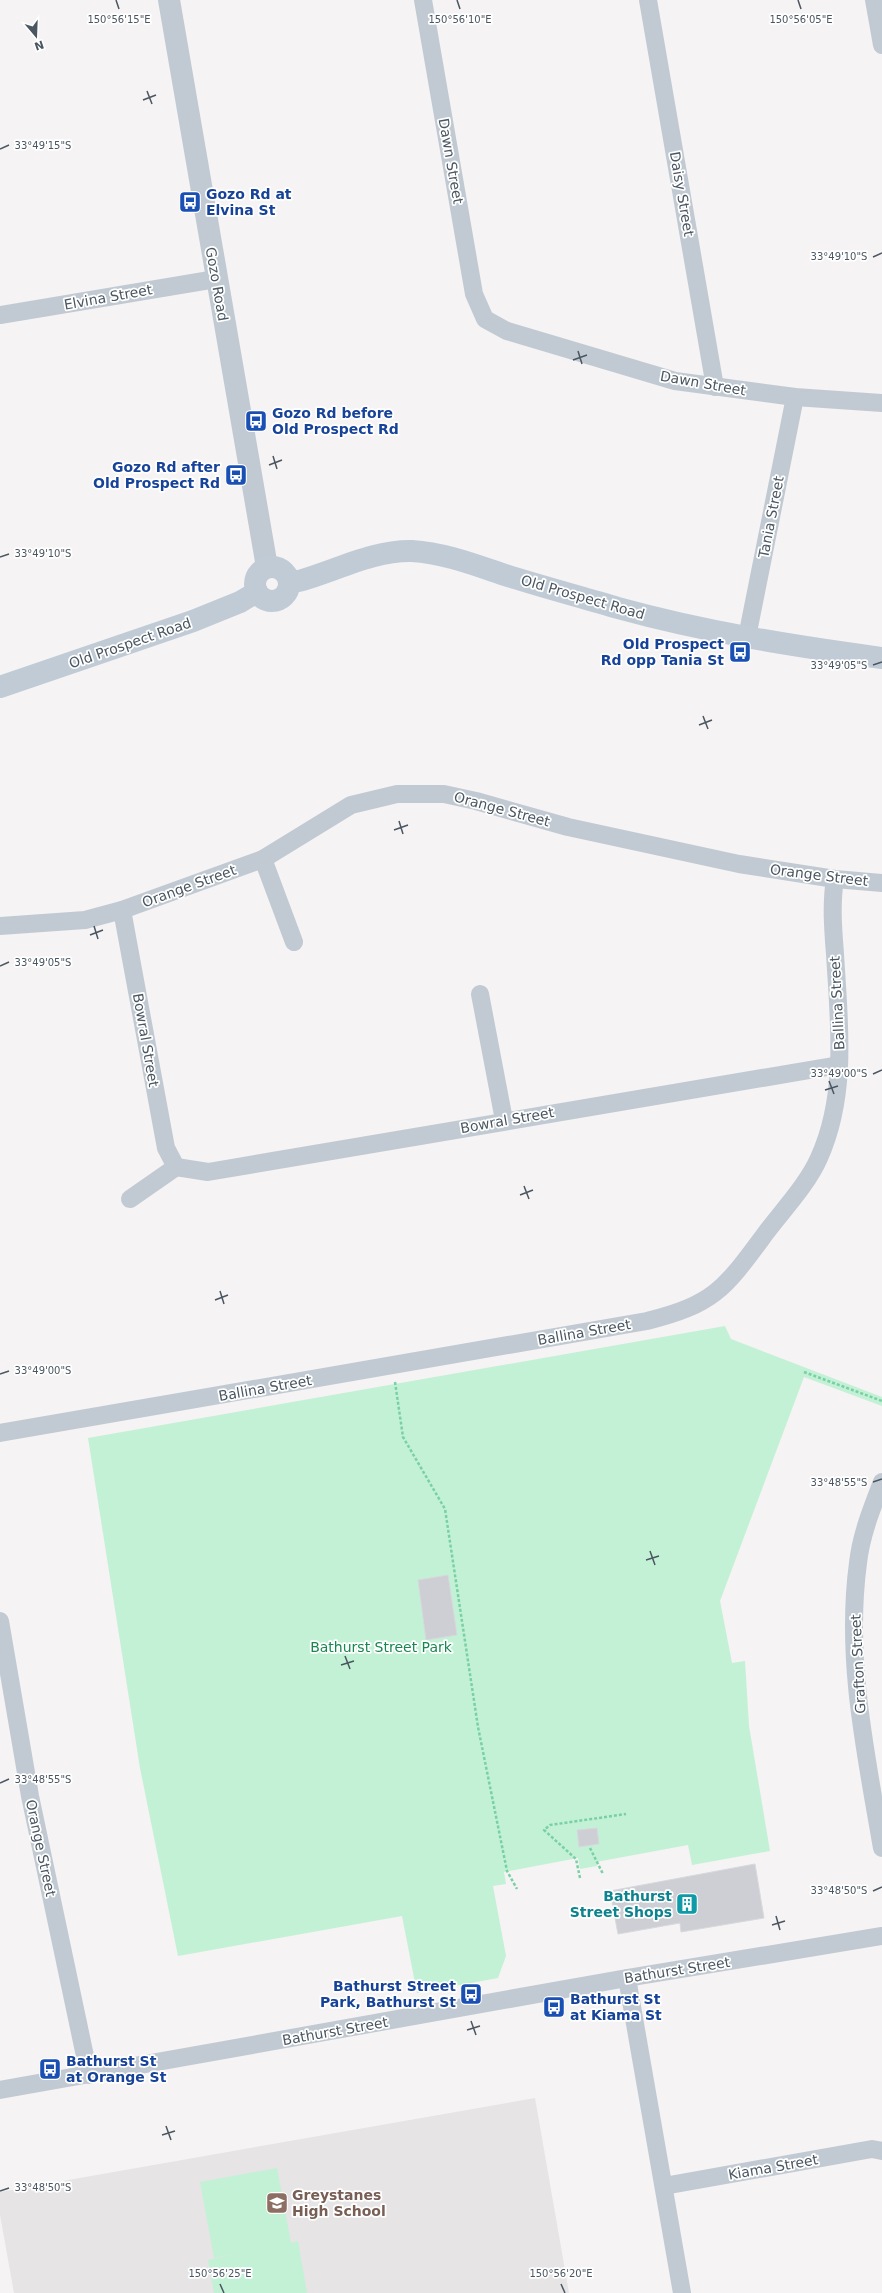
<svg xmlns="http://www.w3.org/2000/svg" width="882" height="2293" font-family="'DejaVu Sans',sans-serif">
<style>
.education{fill:#e6e4e5}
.green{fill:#c3f1d5}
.building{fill:#cdcfd5;stroke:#d7d9de}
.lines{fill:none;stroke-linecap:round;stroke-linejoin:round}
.path{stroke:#7ad0a6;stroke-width:2.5;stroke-dasharray:3 2;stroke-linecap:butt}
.minor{stroke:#c1cad2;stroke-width:18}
.tertiary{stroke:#c1cad2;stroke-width:22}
.secondary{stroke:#c1cbd6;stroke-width:22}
.ticks{fill:none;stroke:#4a5661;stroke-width:1.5}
.labels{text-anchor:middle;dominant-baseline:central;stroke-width:3.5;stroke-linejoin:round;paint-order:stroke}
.street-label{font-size:14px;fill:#4a5661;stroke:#fff}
.transit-label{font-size:14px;font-weight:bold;fill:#164399;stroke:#fff;text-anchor:start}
.park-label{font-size:14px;fill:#17864f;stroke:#fff}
.culture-label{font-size:14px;font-weight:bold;fill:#0d838f;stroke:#fff;text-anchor:end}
.education-label{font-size:14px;font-weight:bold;fill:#785e54;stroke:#fff;text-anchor:start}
.ticks-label{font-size:10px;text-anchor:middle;fill:#4a5661;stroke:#fff;stroke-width:3.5;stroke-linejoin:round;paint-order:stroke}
</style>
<rect width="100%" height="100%" fill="#f5f3f3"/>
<path class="education" d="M535,2098L569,2293H14L0,2215V2192Z"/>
<g class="green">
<path d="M725,1326L731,1339L882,1397V1406L804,1377L720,1601L732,1663L745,1661L749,1726L770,1851L692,1865L688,1845L596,1862L597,1866L580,1869L578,1858L504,1872L506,1884L493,1886L506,1956L498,1978L417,1993L402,1916L178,1956L140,1768L88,1438Z"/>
<path d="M277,2168L291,2243L298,2241L307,2293H214L208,2260L240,2253L214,2258L200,2182Z"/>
</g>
<g class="building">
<path d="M448,1575L457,1635L426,1640L418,1580Z"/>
<path d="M597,1828L599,1844L579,1847L577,1830Z"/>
<path d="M755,1864L764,1918L681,1932L680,1923L618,1934L610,1891Z"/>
</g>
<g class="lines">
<g class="path">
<path d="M804,1372L882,1401"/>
<path d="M395,1382L403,1437L445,1509L478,1727L507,1871L517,1889"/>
<path d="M590,1848L603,1874"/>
<path d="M580,1878L576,1859L544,1830L550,1825L626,1814"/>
</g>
<g class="minor">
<path d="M423,0L474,294L485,319L507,331L675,381L795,397L882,403"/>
<path d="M648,0L715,387"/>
<path d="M874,0L882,45"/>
<path d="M0,315L216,279"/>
<path d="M747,637L795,397"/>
<path d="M263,859L294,942"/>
<path d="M122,910L166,1148L176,1167L208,1172L839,1065"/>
<path d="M0,926L85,920L122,910L263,859L351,805L397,794H444L476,801L568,827L739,864L835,879L882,883"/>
<path d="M480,994L504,1120"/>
<path d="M130,1199L176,1167"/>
<path d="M0,1433L647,1321C715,1304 725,1288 765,1234C783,1210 807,1185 819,1158C848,1094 839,1022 835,954C833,929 831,904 835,879"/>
<path d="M882,1482C872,1508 861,1535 858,1563C845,1659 866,1754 882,1848"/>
<path d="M0,1621L30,1796L89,2075"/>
<path d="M627,1978L682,2293"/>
<path d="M0,2090L627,1978L882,1936"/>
<path d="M664,2186L872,2149L882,2151"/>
</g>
<path class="tertiary" d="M169,0L267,567"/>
<g class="secondary">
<circle cx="272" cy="584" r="17"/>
<path d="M289,581H299C335,571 374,550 412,551C444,553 475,565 505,575C543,587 581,597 618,608C705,632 793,646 882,658"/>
<path d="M0,687L193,621L240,602L257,592"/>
</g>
</g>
<path class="ticks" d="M116,0L119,9M457,0L460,9M798,0L801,9M147,91L152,104M143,100L156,95M0,149L9,145M873,257L882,253M578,351L582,364M573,360L587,355M273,456L277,469M269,465L282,460M0,557L9,554M873,665L882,662M703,716L708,729M699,725L712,720M399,821L403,834M394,830L408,825M94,926L98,939M90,935L103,930M0,966L9,962M873,1074L882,1070M829,1081L834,1094M825,1090L838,1086M524,1186L529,1199M520,1195L533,1190M220,1291L224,1304M215,1300L228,1295M0,1374L9,1371M873,1482L882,1479M650,1551L655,1565M646,1560L659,1556M345,1656L350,1669M341,1665L354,1661M0,1783L9,1779M873,1891L882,1887M776,1916L780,1930M772,1925L785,1921M471,2021L476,2035M467,2030L480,2026M166,2126L171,2140M162,2135L175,2131M0,2191L9,2188M220,2284L224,2293M561,2284L565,2293"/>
<defs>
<g id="bus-square" transform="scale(1.15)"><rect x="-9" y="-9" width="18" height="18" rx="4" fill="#1a4fb4" stroke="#fff"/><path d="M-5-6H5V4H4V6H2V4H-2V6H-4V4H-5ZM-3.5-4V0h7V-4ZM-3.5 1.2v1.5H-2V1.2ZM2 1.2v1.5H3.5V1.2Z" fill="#fff"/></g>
<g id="building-square" transform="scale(1.15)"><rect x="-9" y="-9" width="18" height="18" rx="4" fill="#0f9aa8" stroke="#fff"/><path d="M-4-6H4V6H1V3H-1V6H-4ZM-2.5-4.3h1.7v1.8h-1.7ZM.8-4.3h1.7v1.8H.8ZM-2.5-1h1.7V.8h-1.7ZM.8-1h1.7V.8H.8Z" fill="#fff"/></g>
<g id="school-square" transform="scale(1.15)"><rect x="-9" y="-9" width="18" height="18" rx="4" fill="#8d6e63" stroke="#fff"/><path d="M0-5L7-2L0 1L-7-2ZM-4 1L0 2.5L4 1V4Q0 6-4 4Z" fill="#fff"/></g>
</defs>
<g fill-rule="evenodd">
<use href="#bus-square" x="190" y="202"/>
<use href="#bus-square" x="256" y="421"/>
<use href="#bus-square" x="236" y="475"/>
<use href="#bus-square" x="740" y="652"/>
<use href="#building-square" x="687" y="1904"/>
<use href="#bus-square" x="471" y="1994"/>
<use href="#bus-square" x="554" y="2007"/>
<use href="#bus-square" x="50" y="2069"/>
<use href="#school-square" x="277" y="2203"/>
</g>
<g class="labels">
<g class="street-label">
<text transform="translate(451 161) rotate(80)">Dawn Street</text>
<text transform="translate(682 194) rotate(80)">Daisy Street</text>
<text transform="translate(217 284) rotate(80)">Gozo Road</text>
<text transform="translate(108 297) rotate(-10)">Elvina Street</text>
<text transform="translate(703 383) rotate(10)">Dawn Street</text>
<text transform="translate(771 517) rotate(-79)">Tania Street</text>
<text transform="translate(583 597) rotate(16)">Old Prospect Road</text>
<text transform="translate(130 643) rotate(-19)">Old Prospect Road</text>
<text transform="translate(502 809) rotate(15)">Orange Street</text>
<text transform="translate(819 875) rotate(7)">Orange Street</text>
<text transform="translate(189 886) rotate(-20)">Orange Street</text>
<text transform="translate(837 1003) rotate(-93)">Ballina Street</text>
<text transform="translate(146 1040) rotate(80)">Bowral Street</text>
<text transform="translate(507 1120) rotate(-10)">Bowral Street</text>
<text transform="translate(584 1332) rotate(-10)">Ballina Street</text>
<text transform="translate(265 1388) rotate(-10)">Ballina Street</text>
<text transform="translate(858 1664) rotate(-93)">Grafton Street</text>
<text transform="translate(41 1848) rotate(78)">Orange Street</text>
<text transform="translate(677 1970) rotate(-9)">Bathurst Street</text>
<text transform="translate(335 2031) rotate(-10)">Bathurst Street</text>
<text transform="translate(773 2167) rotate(-10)">Kiama Street</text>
</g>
<g class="transit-label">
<text x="206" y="194">Gozo Rd at<tspan x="206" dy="16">Elvina St</tspan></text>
<text x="272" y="413">Gozo Rd before<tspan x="272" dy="16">Old Prospect Rd</tspan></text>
<text x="220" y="467" text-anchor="end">Gozo Rd after<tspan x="220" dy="16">Old Prospect Rd</tspan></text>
<text x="724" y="644" text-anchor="end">Old Prospect<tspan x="724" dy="16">Rd opp Tania St</tspan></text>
<text x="456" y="1986" text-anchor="end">Bathurst Street<tspan x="456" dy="16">Park, Bathurst St</tspan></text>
<text x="570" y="1999">Bathurst St<tspan x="570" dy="16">at Kiama St</tspan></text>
<text x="66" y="2061">Bathurst St<tspan x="66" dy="16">at Orange St</tspan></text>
</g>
<g class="park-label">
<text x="381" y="1647">Bathurst Street Park</text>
</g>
<g class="culture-label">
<text x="672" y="1896">Bathurst<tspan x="672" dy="16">Street Shops</tspan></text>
</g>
<g class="education-label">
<text x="292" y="2195">Greystanes<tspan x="292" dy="16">High School</tspan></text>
</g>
</g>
<g class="ticks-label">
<text x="119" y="23">150°56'15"E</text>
<text x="460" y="23">150°56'10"E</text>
<text x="801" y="23">150°56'05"E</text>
<text x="43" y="149">33°49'15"S</text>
<text x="839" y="260">33°49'10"S</text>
<text x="43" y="557">33°49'10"S</text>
<text x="839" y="669">33°49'05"S</text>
<text x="43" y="966">33°49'05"S</text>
<text x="839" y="1077">33°49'00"S</text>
<text x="43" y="1374">33°49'00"S</text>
<text x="839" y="1486">33°48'55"S</text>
<text x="43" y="1783">33°48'55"S</text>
<text x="839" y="1894">33°48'50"S</text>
<text x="43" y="2191">33°48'50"S</text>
<text x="220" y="2277">150°56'25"E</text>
<text x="561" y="2277">150°56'20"E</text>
</g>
<g transform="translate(36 36) rotate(161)" stroke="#ffffff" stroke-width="3" paint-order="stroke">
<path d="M0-3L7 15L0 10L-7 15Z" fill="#4a5661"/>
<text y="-6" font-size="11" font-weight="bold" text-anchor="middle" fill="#4a5661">N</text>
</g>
</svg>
